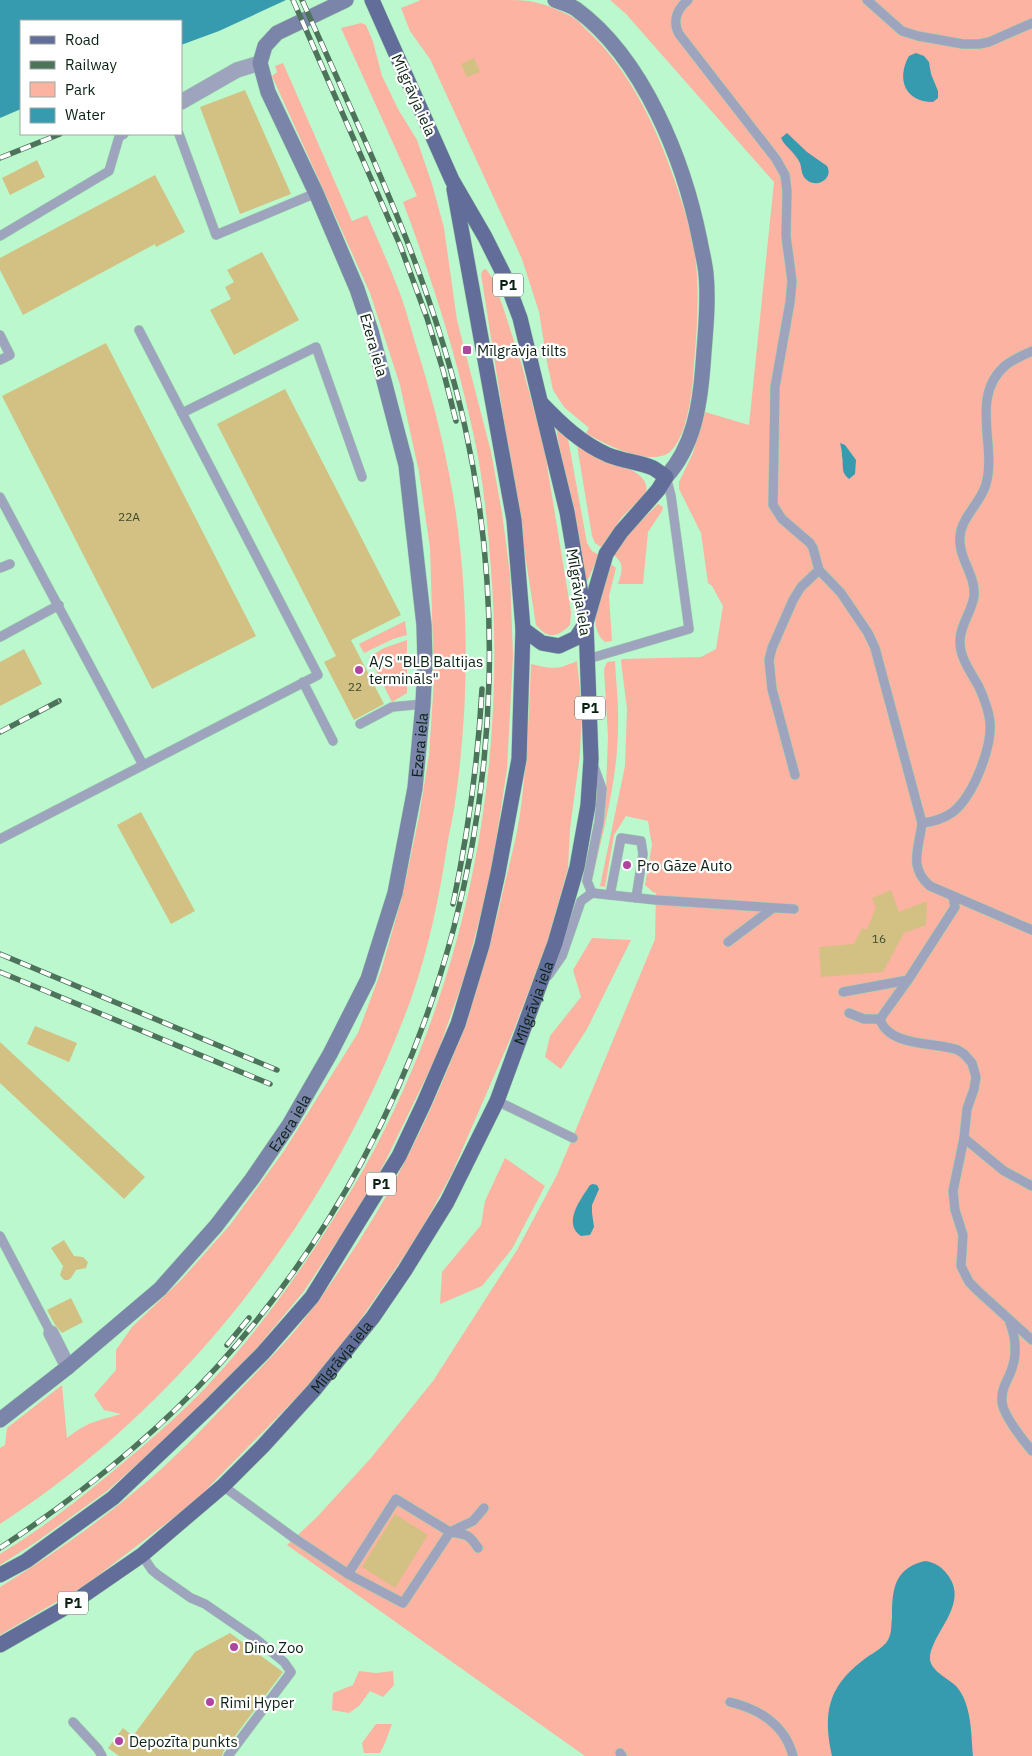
<svg xmlns="http://www.w3.org/2000/svg" width="1032" height="1756" font-family="'IBM Plex Sans',sans-serif">
<style>
.green{fill:#fcb3a1}
.water{fill:#369baf}
.building{fill:#d3c183}
.lines{fill:none;stroke-linecap:round;stroke-linejoin:round}
.lane-casing{stroke:#9bd1ac;stroke-width:10}
.street-casing{stroke:#9bd1ac;stroke-width:16}
.secondary-casing{stroke:#9bd1ac;stroke-width:16}
.primary-casing{stroke:#9bd1ac;stroke-width:16}
.lane{stroke:#9ea4be;stroke-width:9}
.street{stroke:#9ea4be;stroke-width:15}
.secondary{stroke:#7b84a9;stroke-width:15}
.primary{stroke:#636d99;stroke-width:15}
.rail-casing{stroke:#4d735a;stroke-width:5.5}
.rail{stroke:#fff;stroke-width:4;stroke-dasharray:11;stroke-linecap:butt}
.poi-dot{fill:#b244a1;stroke:#fff;stroke-width:2}
.labels{text-anchor:middle;dominant-baseline:central;stroke-width:4.5;stroke-linejoin:round;paint-order:stroke}
.number-label{font-size:12px;fill:#3c4a2f}
.shield{fill:#fff;stroke:#54645a;stroke-width:1}
.shield-label{font-size:14px;font-weight:bold;fill:#0a2213}
.street-label{font-size:15px;fill:#0a2213;stroke:#fff}
.poi-label{font-size:15px;fill:#0a2213;stroke:#fff;text-anchor:start}
</style>
<rect width="100%" height="100%" fill="#bbf8ce"/>
<g class="green">
<path d="M419,0C444,0 469,0 495,0C506,0 518,0 529,1C545,4 560,10 574,18C580,22 585,29 591,34C638,80 665,147 684,209C689,227 695,246 696,264C700,302 696,339 693,377C692,396 685,444 667,454C646,465 604,444 586,433L589,428L564,407L553,390L547,362L539,312L522,259L430,59L410,31L401,8L419,1Z"/>
<path d="M610,0H1032V1756H585L287,1545L317,1517L371,1458L433,1381L517,1250L557,1175L655,939L656,893L653,892L645,885L652,845L648,821L626,816L614,835L605,887L600,886L625,766L627,709L621,661L622,659L701,657L716,649L723,606L712,586L708,583L701,533L679,489V482L693,453L705,412L749,425L774,182L626,14Z"/>
<path d="M361,23L366,25L373,42L382,76L398,109L417,140L432,184L444,228L457,320L491,452L502,513L510,574L513,656L507,769L491,874L465,975L436,1057L385,1162L359,1208L304,1291L257,1348L184,1423L107,1491L36,1542L0,1565V1554C40,1530 76,1502 112,1472C146,1444 179,1416 209,1384C250,1340 285,1293 318,1243C334,1218 351,1192 366,1165C466,984 507,774 491,569C488,528 484,486 476,446C459,363 433,282 403,202L417,196L341,28Z"/>
<path d="M283,63L352,221L367,215C378,240 389,265 399,291C407,312 412,333 419,355C435,407 448,460 456,514C469,607 469,703 456,796C454,811 451,825 448,840C440,894 429,948 411,999C334,1210 189,1401 0,1524V1448L5,1445L7,1428L62,1385L67,1438C87,1422 97,1421 121,1414L104,1410L94,1395L116,1370V1350L132,1327L181,1280L230,1225L284,1151L358,1033L381,971L402,897L419,817L429,755L434,680L430,548L419,472L400,385L370,293L272,76L277,72L275,66Z"/>
<path d="M486,269L493,279L504,310L522,366L544,447L571,612L570,625C557,638 548,639 536,625L481,274L483,270Z"/>
<path d="M556,428L568,439L587,543L592,551L599,555L585,586Z"/>
<path d="M577,445C582,449 588,453 594,455C608,462 655,471 645,494L622,517L601,547L595,543L592,536Z"/>
<path d="M658,504L663,507L662,511L648,532L643,584H618C622,572 625,564 614,555L632,530Z"/>
<path d="M611,564L616,568L609,596L612,641L605,642C584,625 603,585 611,564Z"/>
<path d="M405,621L407,635L393,639L364,653L359,644Z"/>
<path d="M407,640V693L392,702L369,657L384,648Z"/>
<path d="M577,661L582,708L580,754L570,829L568,868L546,946L511,1037L452,1173L418,1236L354,1329L303,1391L194,1502L87,1584L0,1635V1587C53,1555 103,1519 150,1479C179,1454 206,1425 233,1397C257,1371 284,1346 305,1318C402,1193 469,1045 503,891C509,865 516,840 520,814C527,764 529,714 531,664C552,669 557,670 577,661Z"/>
<path d="M615,661C616,683 619,705 618,726C618,779 603,831 592,881L591,878L606,789L608,737L604,669L607,662Z"/>
<path d="M592,938L631,940L587,1029L561,1069L545,1057L550,1036L581,997L573,970Z"/>
<path d="M505,1158L545,1186L512,1249L482,1286L440,1304L442,1272L481,1225L485,1201Z"/>
<path d="M359,1671L376,1673L393,1671L394,1685L383,1697L370,1691L359,1706L349,1713L332,1710L333,1693L353,1685Z"/>
<path d="M376,1724H392L385,1743L380,1753H364L362,1743Z"/>
</g>
<g class="water">
<path d="M0,0H286L219,31L181,45V21H21V109L0,118Z"/>
<path d="M916,53L924,56L929,62L931,74L938,91V98L933,102C905,102 896,79 909,56Z"/>
<path d="M787,133L807,152L827,166C834,178 817,189 807,180C801,176 802,169 800,163C795,152 785,147 781,138Z"/>
<path d="M840,443L845,445L856,460L855,474L849,479C840,472 844,465 842,456C842,451 841,447 840,443Z"/>
<path d="M593,1184L597,1185L599,1189L592,1205V1213L594,1227L590,1235L581,1236C562,1223 581,1199 590,1185Z"/>
<path d="M925,1561C934,1562 942,1567 947,1574C970,1603 934,1630 930,1656C928,1670 948,1678 956,1686C972,1704 971,1734 973,1756H832C823,1715 827,1688 862,1661C870,1654 883,1649 888,1640C892,1633 891,1625 892,1617C892,1590 894,1568 925,1561Z"/>
</g>
<g class="building">
<path d="M474,58L480,72L467,77L461,64Z"/>
<path d="M245,90L291,194L240,214L200,107Z"/>
<path d="M37,160L45,177L10,195L2,178Z"/>
<path d="M155,175L185,232L156,247L155,244L23,315L0,270V258Z"/>
<path d="M262,252L299,320L234,355L210,310L231,299L225,287L234,282L227,270Z"/>
<path d="M106,343L256,636L152,689L2,396Z"/>
<path d="M285,389L401,615L351,640L384,704L354,720L324,662L336,656L217,424Z"/>
<path d="M24,649L42,684L0,706V662Z"/>
<path d="M141,812L195,911L171,924L117,825Z"/>
<path d="M891,890L899,912L927,901L926,925L904,933L883,972L821,977L819,947L854,944L862,928L867,930L876,907L872,898Z"/>
<path d="M35,1026L77,1043L69,1062L27,1044Z"/>
<path d="M0,1042L145,1177L124,1199L0,1083Z"/>
<path d="M64,1240L74,1256L83,1257L88,1262L86,1268L76,1270L71,1278L68,1280H64L60,1275L63,1266L51,1248Z"/>
<path d="M71,1298L83,1322L62,1333L55,1325L47,1310Z"/>
<path d="M395,1514L428,1535L395,1588L362,1567Z"/>
<path d="M230,1633L283,1672L223,1752L222,1756H119L108,1748L123,1728L133,1736L195,1652Z"/>
</g>
<g class="lines">
<g class="lane-casing">
<g id="lane">
<path d="M688,0C677,9 672,21 679,34L776,159L785,175L787,191L786,236L792,281L790,302L775,387L773,505L782,519L810,543L813,548L819,570L841,593L868,633L875,648L922,823"/>
<path d="M867,0L902,31L918,36L963,44H979L989,42L1032,23"/>
<path d="M179,134L216,235L316,193"/>
<path d="M0,236L109,171L119,137L124,134"/>
<path d="M0,335L10,355L0,360"/>
<path d="M1032,351C1023,355 1014,359 1006,365C969,396 997,445 986,484C981,503 961,517 960,537C958,558 976,575 974,596C972,612 959,626 960,643C960,658 972,674 979,687C983,696 987,706 989,716C995,742 974,795 953,812C943,819 934,822 922,823C919,849 908,867 930,886L1032,930"/>
<path d="M182,413L316,347L362,477"/>
<path d="M0,497L143,765"/>
<path d="M0,568L10,564"/>
<path d="M0,637L59,605"/>
<path d="M588,659L689,629L671,496L666,477"/>
<path d="M303,682L333,741"/>
<path d="M360,724L392,707L423,704"/>
<path d="M795,775L772,689L769,660L772,648L793,600L801,587L819,570"/>
<path d="M0,839L318,675L139,330"/>
<path d="M592,893L587,881L599,822L602,789L593,764"/>
<path d="M610,895L621,838L641,841L643,854L636,898"/>
<path d="M728,942L773,908"/>
<path d="M548,976L562,956L581,901L592,893L656,900L794,909"/>
<path d="M843,992L908,980"/>
<path d="M849,1013L864,1019H880C888,1047 936,1042 958,1050L964,1054L972,1063L976,1077L974,1089L967,1109L964,1138L953,1191L955,1210L963,1235L961,1266L969,1282L979,1292L1032,1340"/>
<path d="M880,1019L908,980L955,907L953,897"/>
<path d="M497,1101L573,1138"/>
<path d="M964,1138L1004,1171L1032,1186"/>
<path d="M0,1236L51,1333"/>
<path d="M1010,1323C1017,1341 1017,1359 1009,1376C1005,1384 1001,1392 1002,1402C1003,1415 1023,1440 1032,1451"/>
<path d="M223,1486L294,1538L348,1574L403,1603L450,1532L396,1499L348,1574"/>
<path d="M478,1548C469,1534 466,1534 450,1532L473,1521L484,1508"/>
<path d="M142,1555L152,1570L158,1575L191,1598L205,1604L256,1639L284,1662L291,1672L228,1756"/>
<path d="M730,1702C759,1709 785,1725 793,1756"/>
<path d="M73,1722L98,1749L102,1756"/>
<path d="M620,1753L622,1756"/>
</g>
</g>
<g class="street-casing">
<g id="street">
<path d="M181,102L237,70L260,63"/>
<path d="M51,1333L68,1367"/>
</g>
</g>
<g class="secondary-casing">
<g id="secondary">
<path d="M555,0C562,3 570,5 576,9C644,59 684,161 700,241C702,252 705,263 706,274C709,304 705,335 703,365C700,405 694,446 666,477"/>
<path id="s1" d="M0,1420L68,1367L160,1289L216,1226L252,1179L289,1125L330,1054L368,979L395,893L415,788L423,704L425,663L424,625L406,465L371,331L357,289L316,193L268,92L260,63L265,46L277,33L346,0"/>
</g>
</g>
<g class="primary-casing">
<g id="primary">
<path d="M523,629L542,643L559,646L576,638L586,623L606,554L621,532L658,490L666,477C662,474 658,471 653,468C639,462 623,461 608,455C581,443 561,424 541,403"/>
<path d="M0,1575L26,1561L113,1498L209,1407L263,1353L312,1297L399,1156L424,1103L458,1024L482,945L498,873L519,759L523,629L514,520L454,189"/>
<path id="s2" d="M0,1645L68,1606L142,1555L223,1486L263,1446L314,1390L373,1317L405,1270L447,1202L497,1101L555,943L577,867L588,805L591,759L586,623L567,512L520,318L504,275L485,237L452,180L372,0"/>
</g>
</g>
<use href="#lane" class="lane"/>
<use href="#street" class="street"/>
<use href="#secondary" class="secondary"/>
<use href="#primary" class="primary"/>
<g class="rail-casing">
<g id="rail">
<path d="M293,0L400,245L427,318L443,370L456,421"/>
<path d="M0,158L60,134"/>
<path d="M0,732L59,701"/>
<path d="M453,904C468,833 478,762 482,689"/>
<path d="M0,954L277,1070"/>
<path d="M0,972L270,1084"/>
<path d="M227,1345L249,1318"/>
<path d="M0,1548C79,1496 152,1438 216,1368C445,1117 538,759 465,427C432,277 364,139 302,0"/>
</g>
</g>
<use href="#rail" class="rail"/>
</g>
<g class="poi-dot">
<rect x="462" y="345" width="10" height="10" rx="2.5"/>
<circle cx="359" cy="670" r="5"/>
<circle cx="627" cy="865" r="5"/>
<circle cx="234" cy="1647" r="5"/>
<circle cx="210" cy="1702" r="5"/>
<circle cx="119" cy="1741" r="5"/>
</g>
<g class="labels">
<g class="number-label">
<text x="129" y="516">22A</text>
<text x="355" y="686">22</text>
<text x="879" y="938">16</text>
</g>
<g class="shield">
<rect x="493" y="273.5" width="30" height="23" rx="4"/>
<rect x="575" y="696.5" width="30" height="23" rx="4"/>
<rect x="366" y="1172.5" width="30" height="23" rx="4"/>
<rect x="58" y="1591.5" width="30" height="23" rx="4"/>
</g>
<g class="shield-label">
<text x="508" y="285">P1</text>
<text x="590" y="708">P1</text>
<text x="381" y="1184">P1</text>
<text x="73" y="1603">P1</text>
</g>
<g class="street-label">
<text transform="translate(414 95) rotate(66)">Mīlgrāvja iela</text>
<text transform="translate(374 345) rotate(74)">Ezera iela</text>
<text transform="translate(579 592) rotate(81)">Mīlgrāvja iela</text>
<text stroke="none"><textPath href="#s1" startOffset="822">Ezera iela</textPath></text>
<text stroke="none"><textPath href="#s2" startOffset="855">Mīlgrāvja iela</textPath></text>
<text stroke="none"><textPath href="#s1" startOffset="418">Ezera iela</textPath></text>
<text stroke="none"><textPath href="#s2" startOffset="450">Mīlgrāvja iela</textPath></text>
</g>
<g class="poi-label">
<text x="477" y="350">Mīlgrāvja tilts</text>
<text x="369" y="661">A/S "BLB Baltijas<tspan x="369" dy="17">termināls"</tspan></text>
<text x="637" y="865">Pro Gāze Auto</text>
<text x="244" y="1647">Dino Zoo</text>
<text x="220" y="1702">Rimi Hyper</text>
<text x="129" y="1741">Depozīta punkts</text>
</g>
</g>
<rect x="20" y="20" width="162" height="115" fill="#ffffff" stroke="#9da7a1"/>
<rect x="30" y="36" width="25" height="8" fill="#636d99" stroke="#9da7a1"/>
<text x="65" y="45" font-size="15" fill="#0a2213">Road</text>
<rect x="30" y="61" width="25" height="8" fill="#4d735a" stroke="#9da7a1"/>
<text x="65" y="70" font-size="15" fill="#0a2213">Railway</text>
<rect x="30" y="82" width="25" height="15" fill="#fcb3a1" stroke="#9da7a1"/>
<text x="65" y="95" font-size="15" fill="#0a2213">Park</text>
<rect x="30" y="108" width="25" height="15" fill="#369baf" stroke="#9da7a1"/>
<text x="65" y="120" font-size="15" fill="#0a2213">Water</text>
</svg>
